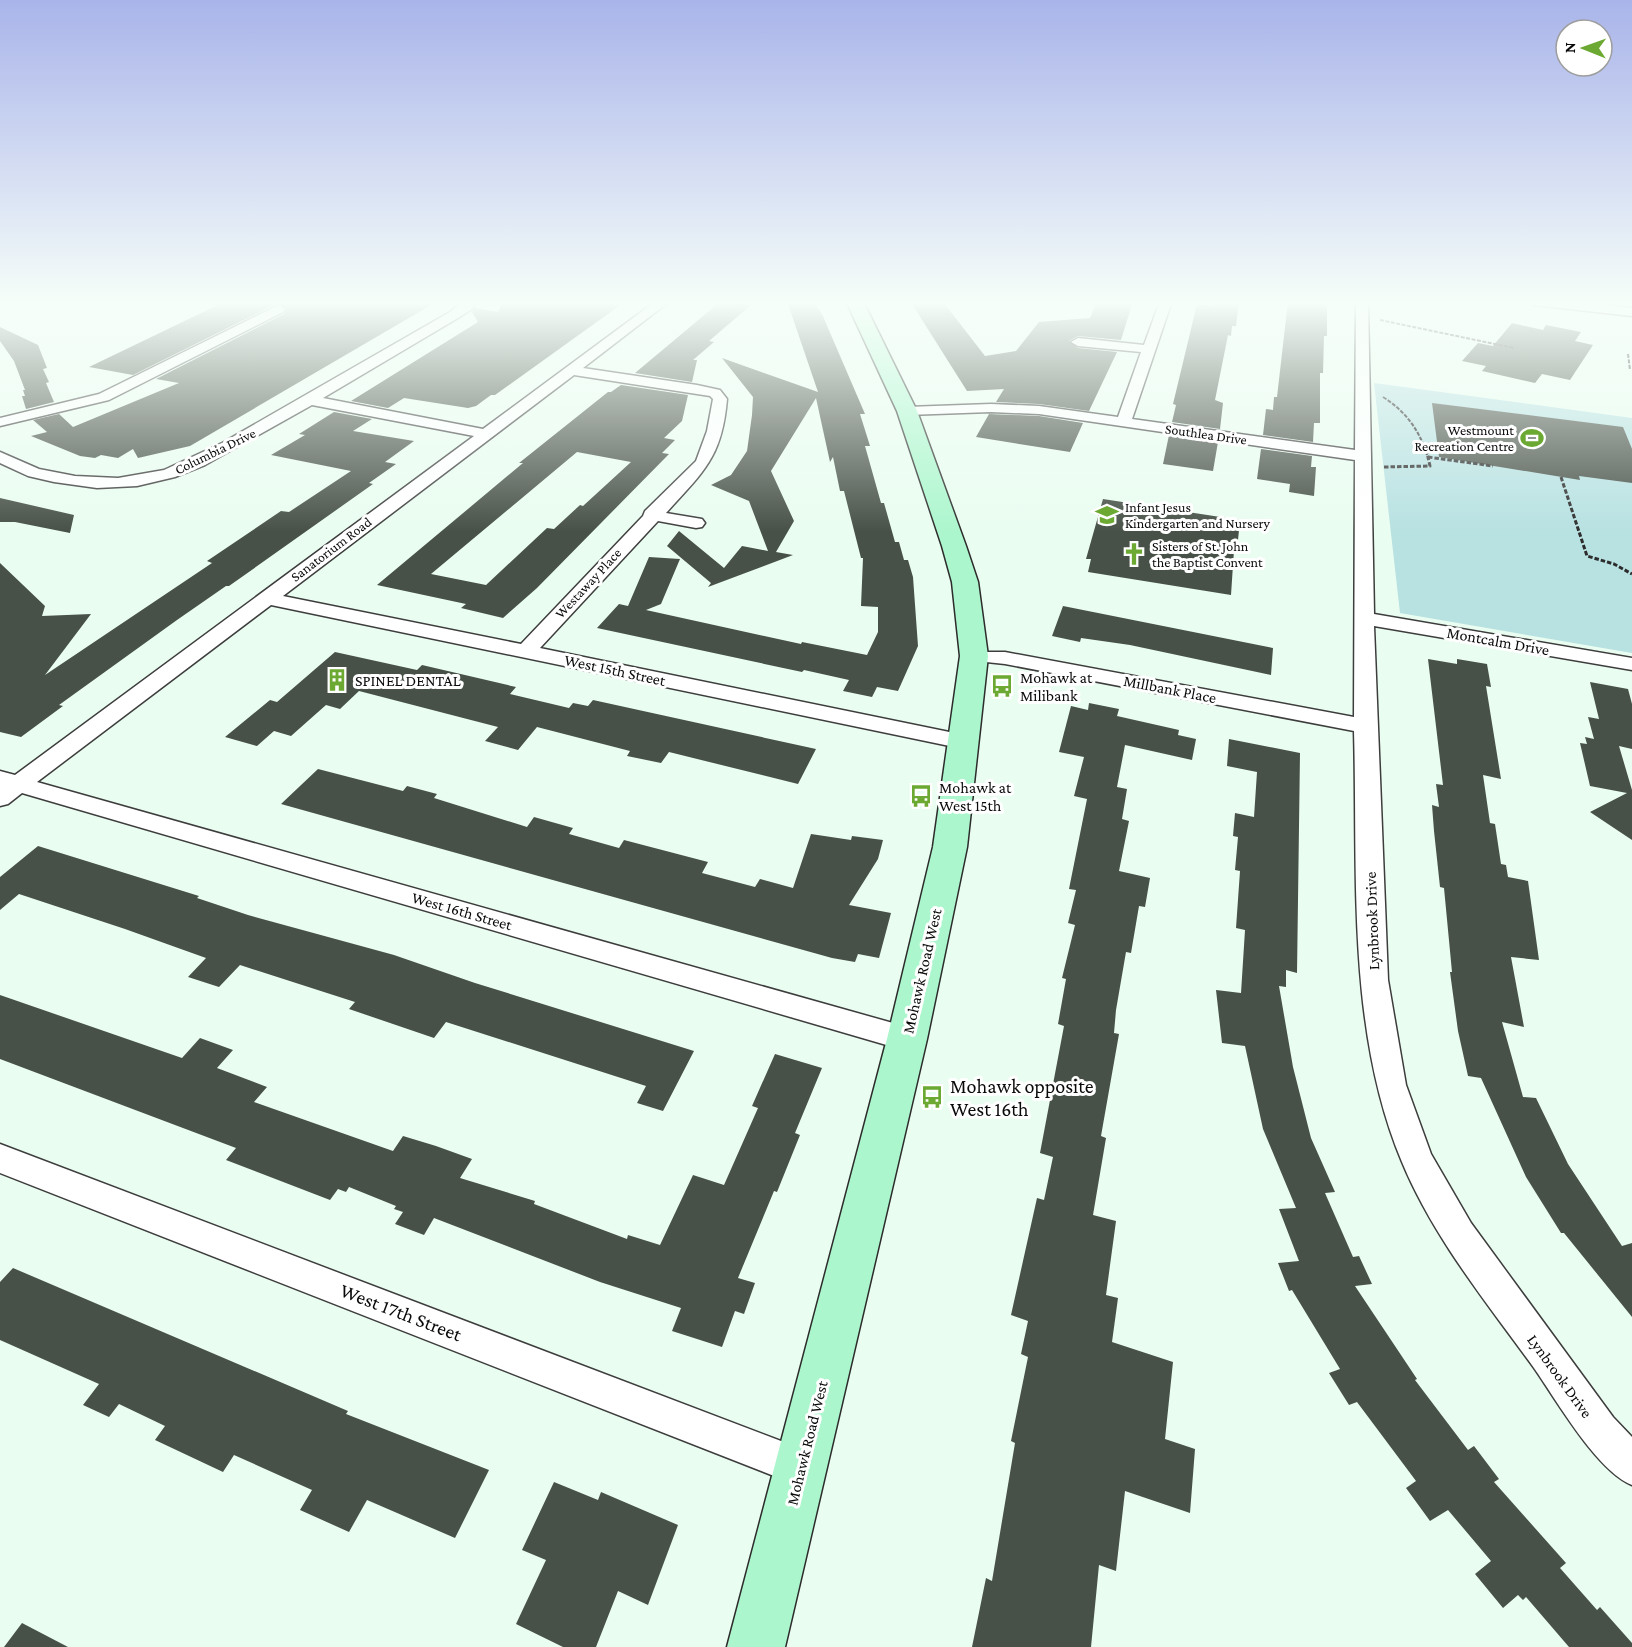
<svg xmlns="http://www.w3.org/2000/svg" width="1632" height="1647" font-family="'Crimson Pro',serif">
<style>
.green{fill:#b8e1e2}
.building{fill:#485148;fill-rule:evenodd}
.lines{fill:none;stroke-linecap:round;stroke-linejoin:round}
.minor-casing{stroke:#3d3d3d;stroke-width:3}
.secondary-casing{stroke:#2c2c2c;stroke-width:3}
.path-far1{stroke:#2c2c2c;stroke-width:2;stroke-dasharray:4 1.5;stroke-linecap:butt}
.path{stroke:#2c2c2c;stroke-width:3;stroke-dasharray:4.5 2;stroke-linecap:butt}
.minor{fill:#fff;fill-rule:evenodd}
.secondary{fill:#acf6cd;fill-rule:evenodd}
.labels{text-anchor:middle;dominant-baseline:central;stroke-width:6;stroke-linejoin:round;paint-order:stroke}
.far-poi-label{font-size:14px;fill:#0a0a0a;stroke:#fff;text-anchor:start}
.far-street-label{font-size:14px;fill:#0a0a0a;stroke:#fff}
.street-label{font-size:16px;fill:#0a0a0a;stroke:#fff}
.poi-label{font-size:16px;fill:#0a0a0a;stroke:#fff;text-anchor:start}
.near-poi-label{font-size:20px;fill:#0a0a0a;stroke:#fff;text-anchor:start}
.near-street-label{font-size:20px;fill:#0a0a0a;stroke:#fff}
</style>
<rect width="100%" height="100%" fill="#eafdf1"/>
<path class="green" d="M1374,383L1632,418V653L1400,613Z"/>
<g class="building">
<path d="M226,301H438L190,446L138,458L133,449L118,458L101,455L95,458L80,456L31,436L47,432L33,420L59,414L73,427L179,383L156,379L284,314L287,309L278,303L133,375L89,367Z"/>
<path d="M503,301H626L495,395H491L476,406L468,408L404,398L388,408L351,401L478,322L472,312L475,308L498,312Z"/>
<path d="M721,301L751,305L709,341L714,342L693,360H697L692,382L635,373Z"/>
<path d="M1097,301H1133L1121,340L1078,336L1069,341L1078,348L1117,352L1089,411L1039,404L996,402L1004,389L967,391L912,304L944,303L985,356L1016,351L1039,322L1090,318Z"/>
<path d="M1214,301H1239L1236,326H1232L1231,336L1228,335L1215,400L1223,403L1220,429L1172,422L1176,405L1173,404L1197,304L1213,306Z"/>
<path d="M1288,301H1325L1327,309V336H1324L1323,373H1320V423H1314L1313,442L1263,435L1266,409L1273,410L1274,397H1277Z"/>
<path d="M813,302L822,314L865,414H860L870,446H865L881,503H884L895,542H899L904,560H908L913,577L918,646L898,691L877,687L872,697L843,691L849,680L804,670L802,672L597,628L619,604L628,606L649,557L680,559L661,604L646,610L801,644L802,642L867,655L878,632V607L861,606L863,558H861L844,491H840L833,457L830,462L816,398L771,471L794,521L776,552L793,555L708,587L711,583L667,546L679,531L724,568L742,546L768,551L749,501L711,485L731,475L747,451L752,415L753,397L722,358L818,392L788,304Z"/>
<path d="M1512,323L1543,330L1546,325L1581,332L1575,341L1593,345L1570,380L1542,374L1535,383L1482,371L1486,366L1462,361L1478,343L1493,346Z"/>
<path d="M0,327L38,345L47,368L43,369L49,382L46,383L54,402L26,409L22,396H25L23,390H25L14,361L0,341Z"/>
<path d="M621,385L688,395L682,421L664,438L675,440L662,453L669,454L537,588L503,618L461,608L466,604L377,585L523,463H519L608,392H611ZM577,452L631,462L583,506L580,505L554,529L547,528L486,585L431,574Z"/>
<path d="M1432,403L1623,427L1632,449V483L1579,476L1580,480L1439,457Z"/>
<path d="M334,412L372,419L353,431L414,441L385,462L396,464L369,483L373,484L229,586H226L177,620L59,705L63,706L21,737L0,732V563L45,606L42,616L91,614L45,675L212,563L207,561L281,511L289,512L351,471L271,455L305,435L299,434Z"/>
<path d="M989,414L1039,416L1083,423L1070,452L976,437Z"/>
<path d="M1169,435L1218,442L1213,471L1163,464Z"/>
<path d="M1261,449L1312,456L1311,467H1316L1314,496L1289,492L1290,484L1257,479Z"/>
<path d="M0,498L74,515L70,533L15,522H0Z"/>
<path d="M1103,499L1240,520L1237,550H1234L1231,595L1088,572L1091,559H1086Z"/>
<path d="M1063,606L1273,648L1271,675L1130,645L1081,638L1080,642L1052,636Z"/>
<path d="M335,652L417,670L422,665L516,687L510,694L569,708L573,703L588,706L593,700L816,749L798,784L669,752L661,763L627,756L630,751L537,727L518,750L485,741L498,727L359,691L340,709L326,705L291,736L274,731L257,746L225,737L270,700L277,702Z"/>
<path d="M1428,659L1457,664V659L1487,664L1491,687L1486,686L1501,779L1483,775L1490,823L1495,824L1501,864L1506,865L1508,877L1528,881L1539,960L1511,957L1524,1027L1502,1022L1523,1097L1536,1098L1568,1164L1622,1246L1632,1243V1317L1564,1233H1561L1526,1177L1481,1078L1468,1076L1458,1031L1450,972H1452L1444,888L1440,887L1434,831L1432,805L1439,807L1436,784L1443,785Z"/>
<path d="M1590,682L1628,689L1632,704V749L1619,746L1632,790V840L1590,812L1627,793L1590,786L1580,743L1587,744L1585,737L1594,739L1588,717L1599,719Z"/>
<path d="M1089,703L1119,709L1117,716L1179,730L1178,735L1196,739L1192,760L1125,745L1117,787L1127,789L1122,819L1129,821L1119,871L1150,878L1145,907L1139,906L1131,953L1126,952L1116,1010L1114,1033L1119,1034L1101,1136L1106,1138L1093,1215L1116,1221L1106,1295L1118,1298L1112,1342L1173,1362L1165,1439L1195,1449L1190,1513L1125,1491L1116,1571L1099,1565L1091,1647H972L986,1578L992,1581L1015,1443L1011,1441L1028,1357L1021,1354L1028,1321L1011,1315L1037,1198L1044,1200L1053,1157L1040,1153L1064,1026L1058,1024L1066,979L1062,978L1075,925L1068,923L1076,890L1069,889L1087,799L1074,796L1084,757L1059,752L1071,706L1088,710Z"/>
<path d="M1229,739L1300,753L1297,973L1286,970V987L1279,986L1293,1067L1311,1138L1335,1192L1325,1193L1353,1257L1359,1256L1372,1284L1355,1286L1417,1379L1415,1380L1468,1450L1474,1446L1499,1479L1494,1482L1566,1563L1560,1568L1597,1610L1600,1607L1632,1643V1647H1569L1526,1597L1523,1600L1518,1595L1503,1608L1475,1574L1491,1561L1448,1510L1430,1521L1406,1488L1416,1481L1357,1402L1349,1405L1329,1373L1340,1369L1292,1290L1289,1291L1278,1263L1299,1261L1279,1209L1296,1208L1263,1129L1245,1046L1222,1043L1216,990L1241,993L1245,930L1236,928L1240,871L1235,870L1238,837L1233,836L1235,813L1254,817L1257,772L1227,766Z"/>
<path d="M318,769L403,791L407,786L437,794L434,798L527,827L534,817L573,828L569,834L619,848L624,840L708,862L702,873L755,887L760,879L793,888L811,834L851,840L852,836L883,840L878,859L849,905L891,913L879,958L858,954L855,962L832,958L281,804Z"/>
<path d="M38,846L199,896L197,898L248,915L394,955L475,983L694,1051L663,1111L637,1103L646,1086L446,1022L434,1038L349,1009L355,1002L240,965L219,987L188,977L206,958L125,929L19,894L0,910V877Z"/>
<path d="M0,995L182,1058L200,1038L233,1050L217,1068L267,1087L254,1102L393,1151L403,1136L436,1146L472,1159L460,1178L535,1201L534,1204L627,1239L628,1235L660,1245L693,1175L724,1185L758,1108L752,1106L775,1054L822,1068L795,1133L800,1135L777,1192L774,1191L738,1278L755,1283L744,1314L735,1311L722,1347L672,1331L681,1308L600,1282L434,1218L424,1235L395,1224L403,1212L394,1209L396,1206L349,1187L346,1192L338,1189L330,1200L226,1160L236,1148L0,1059Z"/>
<path d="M13,1268L348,1411L346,1414L489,1470L455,1538L367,1500L349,1532L300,1510L312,1490L234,1455L223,1472L155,1440L165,1426L119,1404L109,1417L83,1405L99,1384L0,1340V1282Z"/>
<path d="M554,1482L598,1500L601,1492L678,1525L648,1605L618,1591L596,1647H563L516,1624L546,1560L522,1550Z"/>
<path d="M22,1623L68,1647H4Z"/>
</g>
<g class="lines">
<g class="minor-casing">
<g id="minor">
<path d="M464,301H476L472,309L458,318L323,398L483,429L656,301H670L583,368L697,385L720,390L727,399C722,458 703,472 666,513L702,519L705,523L702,527L696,528L658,521L540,648L964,735L972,737L975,742L972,747L964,749L271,605L37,782L907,1027L917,1030L921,1039L917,1048L907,1051L22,793L8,804L0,806V771L15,775L474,436L312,405L205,465L175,477L137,486L97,488L54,482L28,476L0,463V452L39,469L75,476L118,478L164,470L222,443L450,312ZM574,375L710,396L713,399L707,431L696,461L645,511L643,516L521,644L283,596Z"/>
<path d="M1160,301H1172L1132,419L1355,450L1356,301H1368L1374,614L1632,658V670L1374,626L1388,980L1406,1085L1431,1154L1471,1223L1613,1417L1632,1437V1485C1597,1471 1557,1401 1534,1368C1487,1303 1433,1237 1402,1162C1346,1029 1358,872 1354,731L1005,664L967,660L964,656L967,652H1005L1354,717L1355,460L1039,414L991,412L907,415L900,411L907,407L991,404L1039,406L1118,417L1141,352L1078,346L1071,342L1078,338L1144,345Z"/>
<path d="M1527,301H1569L1632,308V316L1533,305Z"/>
<path d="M279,305L285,309L283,312L109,400L0,426V418L99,394Z"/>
<path d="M0,1144L802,1449L816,1454L821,1468L816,1482L802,1487L0,1173Z"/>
</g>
</g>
<g class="secondary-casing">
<path id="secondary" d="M846,301H863L917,411L966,546L978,582L988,656L967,847L927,1039L785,1647H727L887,1039L933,847L960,656L952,582L942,546L897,411Z"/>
</g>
<g class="path-far1">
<path d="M1380,320L1514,348"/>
<path d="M1628,354L1630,370"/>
<path d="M1383,397C1405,411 1419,429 1427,455"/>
</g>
<g class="path">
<path d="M1428,457L1493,466"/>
<path d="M1384,467L1430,466L1427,453"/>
<path d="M1561,477L1587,556L1614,564L1632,574"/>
</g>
<use href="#minor" class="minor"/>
<use href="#secondary" class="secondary"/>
</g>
<linearGradient id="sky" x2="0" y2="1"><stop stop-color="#a9b4ea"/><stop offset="0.57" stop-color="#f6fef9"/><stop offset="1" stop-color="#f6fef9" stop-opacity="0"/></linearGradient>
<rect width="1632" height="532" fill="url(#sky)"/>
<defs>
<g id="stadium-bare" transform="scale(1.8)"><path d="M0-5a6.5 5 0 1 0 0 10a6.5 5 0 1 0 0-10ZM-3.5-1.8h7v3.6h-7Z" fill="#6ca933" stroke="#fff" stroke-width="2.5" paint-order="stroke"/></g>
<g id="school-bare" transform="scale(1.8)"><path d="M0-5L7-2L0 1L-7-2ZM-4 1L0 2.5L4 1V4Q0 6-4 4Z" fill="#6ca933" stroke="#fff" stroke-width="2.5" paint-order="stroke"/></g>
<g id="church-bare" transform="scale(1.8)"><path d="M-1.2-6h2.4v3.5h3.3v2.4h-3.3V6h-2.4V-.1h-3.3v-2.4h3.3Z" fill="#6ca933" stroke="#fff" stroke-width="2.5" paint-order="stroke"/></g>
<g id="building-bare" transform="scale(1.8)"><path d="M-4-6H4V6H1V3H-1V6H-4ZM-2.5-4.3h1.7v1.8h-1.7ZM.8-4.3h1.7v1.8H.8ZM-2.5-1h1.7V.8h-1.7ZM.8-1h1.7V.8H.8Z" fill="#6ca933" stroke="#fff" stroke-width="2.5" paint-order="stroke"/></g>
<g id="bus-bare" transform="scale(1.8)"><path d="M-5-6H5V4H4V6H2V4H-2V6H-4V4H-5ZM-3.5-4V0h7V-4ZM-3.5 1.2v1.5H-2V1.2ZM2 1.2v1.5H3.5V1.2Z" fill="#6ca933" stroke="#fff" stroke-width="2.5" paint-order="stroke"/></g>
</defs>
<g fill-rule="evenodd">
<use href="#stadium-bare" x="1532" y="438"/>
<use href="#school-bare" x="1107" y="515"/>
<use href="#church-bare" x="1134" y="554"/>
<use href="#building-bare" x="337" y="680"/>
<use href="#bus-bare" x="1002" y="686"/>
<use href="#bus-bare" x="921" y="796"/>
<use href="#bus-bare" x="932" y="1097"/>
</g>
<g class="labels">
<g class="far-poi-label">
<text x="1514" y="430" text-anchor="end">Westmount<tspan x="1514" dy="16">Recreation Centre</tspan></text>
<text x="1125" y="507">Infant Jesus<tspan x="1125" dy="16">Kindergarten and Nursery</tspan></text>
<text x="1152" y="546">Sisters of St. John<tspan x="1152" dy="16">the Baptist Convent</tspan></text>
</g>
<g class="far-street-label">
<text transform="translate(1206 434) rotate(8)">Southlea Drive</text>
<text transform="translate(215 451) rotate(-26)">Columbia Drive</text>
<text transform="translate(331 549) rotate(-37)">Sanatorium Road</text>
<text transform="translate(588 583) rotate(-47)">Westaway Place</text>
</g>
<g class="street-label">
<text transform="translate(1498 641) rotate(10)">Montcalm Drive</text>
<text transform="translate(615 670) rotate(12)">West 15th Street</text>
<text transform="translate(1170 689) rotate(11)">Millbank Place</text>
<text transform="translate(462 911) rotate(16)">West 16th Street</text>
<text transform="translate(1372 921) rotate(-92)">Lynbrook Drive</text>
<text transform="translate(922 971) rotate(-77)">Mohawk Road West</text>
<text transform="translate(1560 1376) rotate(54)">Lynbrook Drive</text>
<text transform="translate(807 1443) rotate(-76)">Mohawk Road West</text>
</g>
<g class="poi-label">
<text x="1020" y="677">Mohawk at<tspan x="1020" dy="18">Milibank</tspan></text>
<text x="355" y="680">SPINEL DENTAL</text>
<text x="939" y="787">Mohawk at<tspan x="939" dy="18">West 15th</tspan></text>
</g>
<g class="near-poi-label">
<text x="950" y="1086">Mohawk opposite<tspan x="950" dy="23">West 16th</tspan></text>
</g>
<g class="near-street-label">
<text transform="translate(401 1312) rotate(21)">West 17th Street</text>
</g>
</g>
<g transform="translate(1584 48) rotate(271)"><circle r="28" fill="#ffffff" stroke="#9d9d9d" stroke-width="1.5"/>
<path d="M0-4.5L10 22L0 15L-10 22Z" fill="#6ca933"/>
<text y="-9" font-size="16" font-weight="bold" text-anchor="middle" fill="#0a0a0a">N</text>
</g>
</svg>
